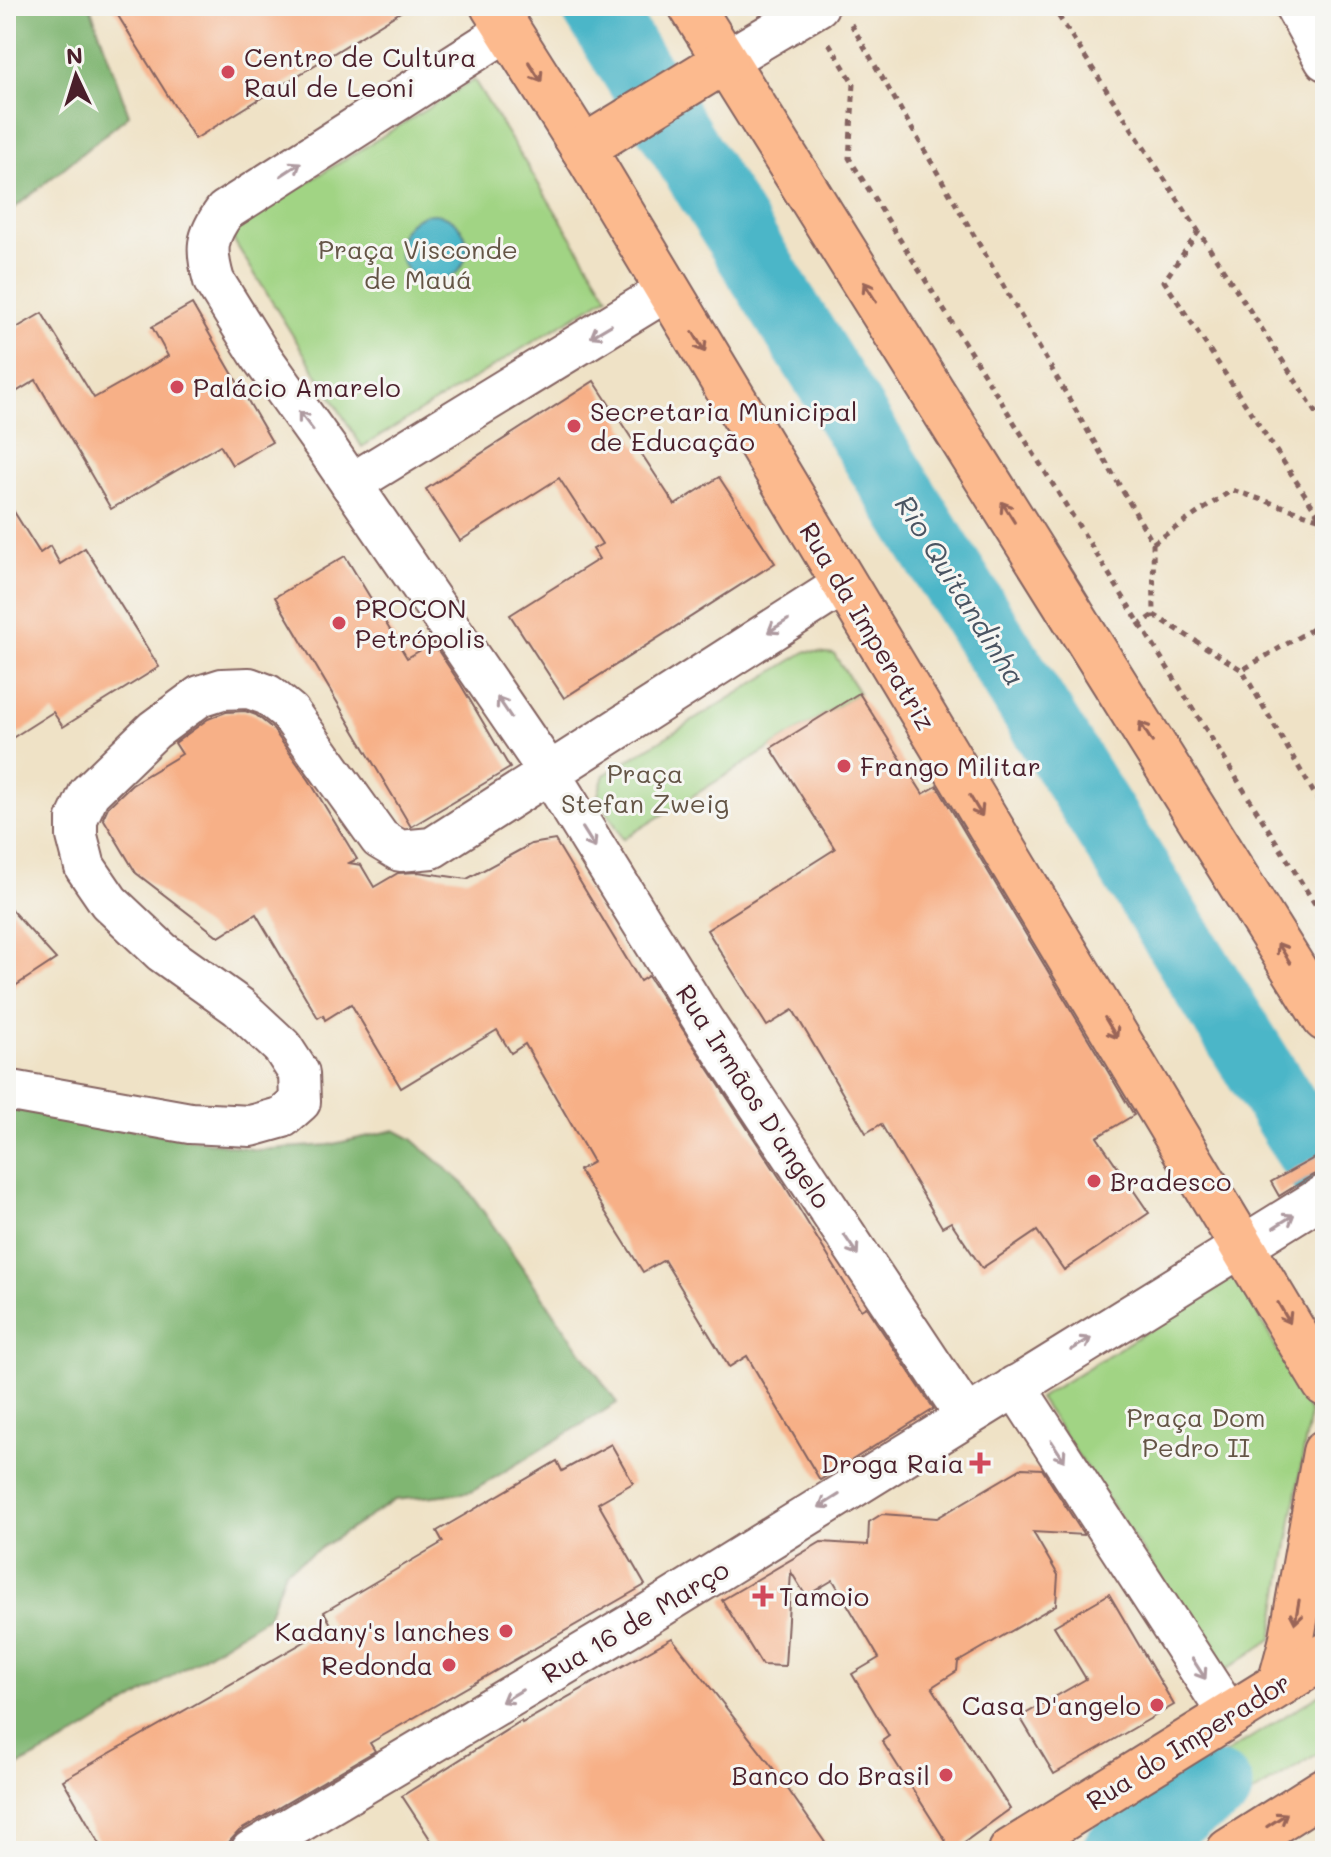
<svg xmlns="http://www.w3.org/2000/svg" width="1331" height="1857" font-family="Mali,sans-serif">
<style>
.green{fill:#a1d484;stroke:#767a58;stroke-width:2}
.forest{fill:#80b672;stroke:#656a4e;stroke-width:2}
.water{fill:#4bb6c8;stroke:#4a6a7a;stroke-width:2}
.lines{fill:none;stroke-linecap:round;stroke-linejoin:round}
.river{stroke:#4bb6c8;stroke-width:70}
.building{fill:#f7b087}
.minor-casing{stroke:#846361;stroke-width:44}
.major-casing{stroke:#846361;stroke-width:48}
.path{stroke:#846361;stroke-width:5;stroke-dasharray:6 6;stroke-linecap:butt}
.minor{stroke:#fff;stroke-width:40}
.major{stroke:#fcba8e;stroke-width:44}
.oneway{stroke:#9a6558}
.oneway2{stroke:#ae9aa0}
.poi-dot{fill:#d1495b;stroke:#f6f6f2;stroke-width:3}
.labels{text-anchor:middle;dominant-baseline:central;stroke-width:6;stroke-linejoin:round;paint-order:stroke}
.poi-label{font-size:26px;fill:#4a1f2b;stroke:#f6f6f2;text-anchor:start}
.park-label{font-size:26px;fill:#645546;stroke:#f6f6f2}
.street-label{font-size:26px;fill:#4a1f2b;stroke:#f6f6f2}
.water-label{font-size:28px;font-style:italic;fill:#4a5462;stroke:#f6f6f2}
</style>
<rect width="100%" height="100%" fill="#f6f6f2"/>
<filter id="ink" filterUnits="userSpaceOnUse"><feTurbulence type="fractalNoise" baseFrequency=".0125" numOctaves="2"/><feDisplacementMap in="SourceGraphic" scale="16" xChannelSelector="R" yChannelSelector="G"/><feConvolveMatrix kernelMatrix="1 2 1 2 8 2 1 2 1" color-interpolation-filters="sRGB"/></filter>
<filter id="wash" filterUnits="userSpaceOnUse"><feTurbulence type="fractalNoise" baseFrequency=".006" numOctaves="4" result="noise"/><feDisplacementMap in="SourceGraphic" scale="32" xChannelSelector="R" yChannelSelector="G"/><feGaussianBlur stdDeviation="1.8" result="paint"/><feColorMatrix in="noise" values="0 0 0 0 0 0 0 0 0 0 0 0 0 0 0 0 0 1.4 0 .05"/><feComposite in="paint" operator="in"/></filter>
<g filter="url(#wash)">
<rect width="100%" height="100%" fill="#efe2c6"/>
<g class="green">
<path d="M474,80L608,296L362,447L228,231Z"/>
<path d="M807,651L834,654L859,693L623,839L598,795L604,775Z"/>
<path d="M1238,1275L1310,1413L1272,1639L1224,1671L1039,1398Z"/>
<path d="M1325,1691V1749L1236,1804L1210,1763Z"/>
</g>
<g class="forest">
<path d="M6,6H90L129,115L6,215Z"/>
<path d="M6,1108L257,1150L329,1145L395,1130L412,1139L464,1184L617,1403L471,1492L395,1500L285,1571L268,1616L67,1741L6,1772V1381L13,1376L6,1335Z"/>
</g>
<circle class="water" cx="433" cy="248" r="34"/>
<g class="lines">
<g class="river">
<path d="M596,6L1325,1174"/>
<path d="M1117,1851L1218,1788"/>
</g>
</g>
<g id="blocks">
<g class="building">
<path d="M112,6H410L195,139Z"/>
<path d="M192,304L272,442L232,465L220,445L111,509L36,380L6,398V334L42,313L94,398L168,356L152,327Z"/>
<path d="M594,381L675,505L719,477L775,563L564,698L510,615L599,559L593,549L602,544L559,478L460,541L426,489Z"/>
<path d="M6,499L40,553L50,546L60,564L85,548L159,667L63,727L53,712L6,742Z"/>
<path d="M345,556L407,658L433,643L461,685L510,768L411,827L275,597Z"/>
<path d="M859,693L923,794L937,786L1134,1115L1097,1137L1149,1213L1064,1270L1037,1231L982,1268L951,1222L942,1227L881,1124L866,1133L793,1010L767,1026L707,930L835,849L771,748Z"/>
<path d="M245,711L256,715L272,728L309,780L357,859L349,863L361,865L374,887L398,873L418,872L467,879L531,844L555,840L640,981L648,976L785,1186L861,1310L866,1307L934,1409L820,1480L747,1356L729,1367L664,1260L643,1272L579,1170L593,1162L525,1044L511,1053L497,1030L401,1088L351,1004L325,1020L323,1015L318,1018L256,914L219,937L136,873L103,818L108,807L132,784L182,754L175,743L208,719L226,712Z"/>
<path d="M6,904L56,959L6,992Z"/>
<path d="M1325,1152V1172L1313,1175L1279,1196L1271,1182Z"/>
<path d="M611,1444L633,1483L598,1503L645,1585L370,1743L375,1751L239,1831L230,1841L213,1851H104L63,1780L332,1626L324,1612L443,1542L437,1531L557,1461L562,1471Z"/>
<path d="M1022,1468L1042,1469L1084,1535L1033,1532L1058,1575L1056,1605L958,1662L957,1671L932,1687L1010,1809L952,1851L882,1741L889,1736L852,1674L879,1658L833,1580L806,1596L791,1572L785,1666L762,1665L722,1600L821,1542L868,1545L869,1522L882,1514L937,1518Z"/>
<path d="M1109,1594L1174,1705L1054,1774L1020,1717L1086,1679L1054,1626Z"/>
<path d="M672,1638L776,1772L831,1851H438L402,1796L521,1721L522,1723Z"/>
</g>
</g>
</g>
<g filter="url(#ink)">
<use href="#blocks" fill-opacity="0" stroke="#846361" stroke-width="2"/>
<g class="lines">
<g class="minor-casing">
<g id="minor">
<path d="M1295,6L1325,60"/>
<path d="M508,30L225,211C206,237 205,249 214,281L260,355L330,453L548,771L704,1022L966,1416"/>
<path d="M725,61L818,6"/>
<path d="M351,484L668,290"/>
<path d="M6,1090L190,1123L251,1126L283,1117L300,1102L299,1073L282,1047L239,1007L162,952L109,902L85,867L77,836V819L89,793L154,730L200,696L222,689L249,688L268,695L289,712L380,839L400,851L432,848L844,584"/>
<path d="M1015,1386L1229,1715"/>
<path d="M251,1851L634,1623L1325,1195"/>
</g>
</g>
<g class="major-casing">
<g id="major">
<path d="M493,6L583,148L1325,1384"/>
<path d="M691,6L1325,1019"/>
<path d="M583,148L725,61"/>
<path d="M1280,1684L1291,1643L1325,1452"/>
<path d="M1011,1851L1325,1656"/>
<path d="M1229,1851L1325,1790"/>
</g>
</g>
<g class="path">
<path d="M1052,6L1325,426"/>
<path d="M851,24L1153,543L1154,615L1242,670L1325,812"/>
<path d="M829,43L854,84L849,158L1325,920"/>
<path d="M1199,231L1164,281L1325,525"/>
<path d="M1153,543L1232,490L1321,519L1314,628L1242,670"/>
<path d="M1138,626L1154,615"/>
</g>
<use href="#minor" class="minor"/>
<use href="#major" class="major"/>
</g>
<defs><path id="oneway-shaft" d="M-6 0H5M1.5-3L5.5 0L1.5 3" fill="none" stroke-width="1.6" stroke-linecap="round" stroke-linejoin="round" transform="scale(2)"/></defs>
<g class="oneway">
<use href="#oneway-shaft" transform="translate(535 72) rotate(58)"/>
<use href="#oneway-shaft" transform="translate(870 292) rotate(-122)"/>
<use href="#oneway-shaft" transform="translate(699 342) rotate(59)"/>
<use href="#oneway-shaft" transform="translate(1008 512) rotate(-122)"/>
<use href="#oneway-shaft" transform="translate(1146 732) rotate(-122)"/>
<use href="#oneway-shaft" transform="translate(976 806) rotate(59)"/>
<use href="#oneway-shaft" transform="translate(1284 953) rotate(-122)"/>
<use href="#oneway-shaft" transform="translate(1111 1028) rotate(59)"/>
<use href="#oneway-shaft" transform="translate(1284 1313) rotate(60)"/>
<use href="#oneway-shaft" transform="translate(1297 1612) rotate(100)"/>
<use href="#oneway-shaft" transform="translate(1277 1820) rotate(-33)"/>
</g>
<g class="oneway2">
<use href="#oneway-shaft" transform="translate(291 169) rotate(-33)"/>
<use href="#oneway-shaft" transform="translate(601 331) rotate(149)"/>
<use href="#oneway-shaft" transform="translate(306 421) rotate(-127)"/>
<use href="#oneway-shaft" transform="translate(778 626) rotate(148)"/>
<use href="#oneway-shaft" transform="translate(504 707) rotate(-124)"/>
<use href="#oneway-shaft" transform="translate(589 838) rotate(58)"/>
<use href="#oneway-shaft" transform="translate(1284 1221) rotate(-32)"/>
<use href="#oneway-shaft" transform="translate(851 1245) rotate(56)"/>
<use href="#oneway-shaft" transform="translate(1081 1344) rotate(-32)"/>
<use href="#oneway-shaft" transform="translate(1058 1451) rotate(57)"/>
<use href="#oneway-shaft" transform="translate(829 1501) rotate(148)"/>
<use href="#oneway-shaft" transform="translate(1199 1669) rotate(57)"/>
<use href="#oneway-shaft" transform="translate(512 1696) rotate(149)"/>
</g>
</g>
<g class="poi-dot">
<circle cx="228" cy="72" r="8"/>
<circle cx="177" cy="387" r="8"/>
<circle cx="574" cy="426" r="8"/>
<circle cx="339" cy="623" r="8"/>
<circle cx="844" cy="766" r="8"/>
<circle cx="1094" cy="1181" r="8"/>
<path d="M976 1451h8v8h8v8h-8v8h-8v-8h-8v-8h8z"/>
<path d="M759 1584h8v8h8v8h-8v8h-8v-8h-8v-8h8z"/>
<circle cx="506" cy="1631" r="8"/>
<circle cx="449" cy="1665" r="8"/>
<circle cx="1157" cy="1705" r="8"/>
<circle cx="946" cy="1775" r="8"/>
</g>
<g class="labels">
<g class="poi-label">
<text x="244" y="57">Centro de Cultura<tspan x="244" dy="30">Raul de Leoni</tspan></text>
<text x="193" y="387">Palácio Amarelo</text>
<text x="590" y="411">Secretaria Municipal<tspan x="590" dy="30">de Educação</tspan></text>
<text x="355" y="608">PROCON<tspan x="355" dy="30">Petrópolis</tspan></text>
<text x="860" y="766">Frango Militar</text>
<text x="1110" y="1181">Bradesco</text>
<text x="964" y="1463" text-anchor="end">Droga Raia</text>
<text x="779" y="1596">Tamoio</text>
<text x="490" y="1631" text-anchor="end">Kadany's lanches</text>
<text x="433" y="1665" text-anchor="end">Redonda</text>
<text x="1141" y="1705" text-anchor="end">Casa D'angelo</text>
<text x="930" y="1775" text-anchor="end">Banco do Brasil</text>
</g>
<g class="park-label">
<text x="418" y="249">Praça Visconde<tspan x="418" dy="30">de Mauá</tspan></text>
<text x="645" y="773">Praça<tspan x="645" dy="30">Stefan Zweig</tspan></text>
<text x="1196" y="1417">Praça Dom<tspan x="1196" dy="30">Pedro II</tspan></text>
</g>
<g class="street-label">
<text transform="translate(868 626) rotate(59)">Rua da Imperatriz</text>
<text transform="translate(754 1096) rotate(57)">Rua Irmãos D'angelo</text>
<text transform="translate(635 1621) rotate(-31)">Rua 16 de Março</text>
<text transform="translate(1188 1741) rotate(-32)">Rua do Imperador</text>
</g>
<g class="water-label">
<text transform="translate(961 590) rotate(58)">Rio Quitandinha</text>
</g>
</g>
<rect width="1331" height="1857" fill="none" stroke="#f6f6f2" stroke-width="32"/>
<g transform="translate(76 76) rotate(356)" stroke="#f6f6f2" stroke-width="6" paint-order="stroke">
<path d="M0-6L14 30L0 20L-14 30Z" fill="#4a1f2b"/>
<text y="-12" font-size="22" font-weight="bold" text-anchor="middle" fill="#4a1f2b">N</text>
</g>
</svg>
